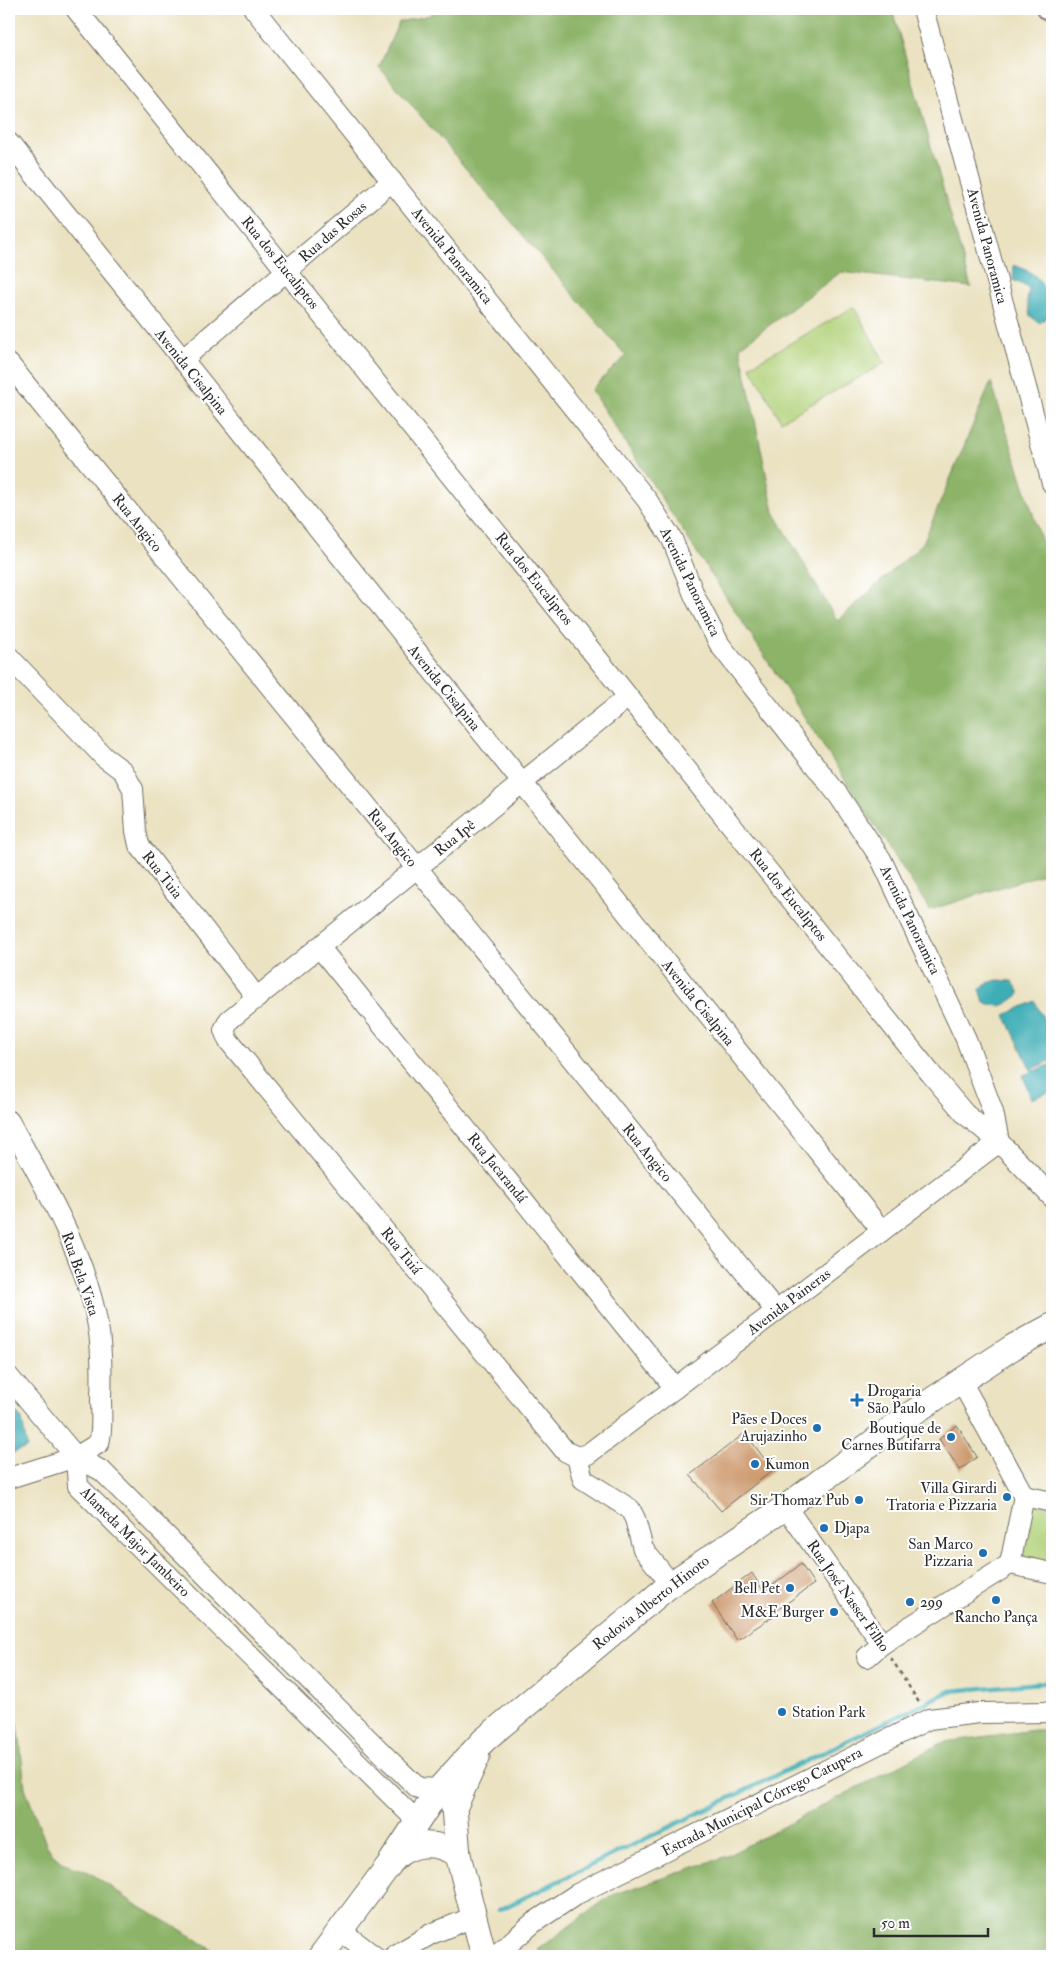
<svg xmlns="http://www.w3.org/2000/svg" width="1061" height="1965" font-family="'IM FELL Double Pica',serif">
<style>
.green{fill:#b1d178;stroke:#6e7e52}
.forest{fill:#8cb368;stroke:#5c6f4a}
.water{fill:#3cadb6;stroke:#346c70}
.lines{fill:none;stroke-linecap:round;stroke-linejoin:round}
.stream{stroke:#3cadb6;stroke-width:4.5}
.building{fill:#cd9a6e}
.minor-casing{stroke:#6e6b60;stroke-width:22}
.major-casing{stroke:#6e6b60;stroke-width:27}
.path{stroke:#6e6b60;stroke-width:2.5;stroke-dasharray:4 4;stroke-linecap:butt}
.minor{stroke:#fff;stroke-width:20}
.major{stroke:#fff;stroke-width:25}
.poi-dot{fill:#1f6fb2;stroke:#fff;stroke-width:2}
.labels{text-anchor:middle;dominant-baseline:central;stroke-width:4;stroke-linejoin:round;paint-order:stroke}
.street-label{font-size:15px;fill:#2b2b2b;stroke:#fff}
.poi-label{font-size:15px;fill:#2b2b2b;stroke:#fff;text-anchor:end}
</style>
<rect width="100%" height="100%" fill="#fff"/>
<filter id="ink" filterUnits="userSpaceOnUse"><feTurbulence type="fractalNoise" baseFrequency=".02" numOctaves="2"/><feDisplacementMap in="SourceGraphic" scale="10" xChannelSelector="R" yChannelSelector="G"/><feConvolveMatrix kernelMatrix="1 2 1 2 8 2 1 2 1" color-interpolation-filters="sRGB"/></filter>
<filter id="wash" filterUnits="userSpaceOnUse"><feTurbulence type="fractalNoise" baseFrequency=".0096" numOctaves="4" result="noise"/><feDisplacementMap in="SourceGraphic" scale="20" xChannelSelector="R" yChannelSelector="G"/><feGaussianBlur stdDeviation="1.12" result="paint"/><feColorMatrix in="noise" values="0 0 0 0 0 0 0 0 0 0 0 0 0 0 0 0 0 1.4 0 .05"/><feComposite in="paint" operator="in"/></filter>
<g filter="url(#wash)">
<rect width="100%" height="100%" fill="#ebe2c1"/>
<g class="green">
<path d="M854,307L885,363L781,421L750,366Z"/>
<path d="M1028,1502L1052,1507V1569L1016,1561Z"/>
</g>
<g class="forest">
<path d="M439,9H892L971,287L841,272L740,347L774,512L837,621L923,543L991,382L1052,574V871L930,910L591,390L626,356L379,67L399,22L430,15Z"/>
<path d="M9,1688L19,1732L25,1788L46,1844L53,1855L64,1864L89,1872L135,1904L190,1935L222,1956H9Z"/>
<path d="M1034,1730H1052V1956H546L537,1950L610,1896L727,1856L944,1742Z"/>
</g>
<g class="water">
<path d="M1014,265C1047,278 1040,282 1050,314L1040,323L1030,316L1027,302L1029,288L1013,280Z"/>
<path d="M997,980L1012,981L1019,991V995C1004,1006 1002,1009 984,1002L980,989L985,984Z"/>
<path d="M1035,1001L1052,1037V1060L1031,1070L1005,1015Z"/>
<path d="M1052,1064V1091L1031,1099L1023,1075Z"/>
<path d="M9,1405L22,1419L27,1448L9,1454Z"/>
</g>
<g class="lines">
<path class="stream" d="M499,1910L950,1691L1052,1682"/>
</g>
<g id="blocks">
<g class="building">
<path d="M957,1425L977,1457L960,1470L939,1439Z"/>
<path d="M745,1433L773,1470L721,1511L690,1475Z"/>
<path d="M801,1564L814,1584L777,1610L778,1613L737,1640L712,1603L752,1573L764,1592Z"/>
</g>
</g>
</g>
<g filter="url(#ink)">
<use href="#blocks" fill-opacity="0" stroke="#6e6b60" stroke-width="1"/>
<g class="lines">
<g class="minor-casing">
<g id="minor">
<path d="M76,9L931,1074L965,1114L999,1142L588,1454L577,1457L565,1451L228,1040L224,1030L229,1020L628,697"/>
<path d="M254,9L647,500L672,539L695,597L720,645L839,796L881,859L966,1039L993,1112L999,1142L1052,1197"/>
<path d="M923,9L1052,483"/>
<path d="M1047,9L1052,12"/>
<path d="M9,143L882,1231"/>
<path d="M182,360L392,181"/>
<path d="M9,364L776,1311"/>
<path d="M9,657L104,757L123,771L133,789L136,831L139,845L257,998"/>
<path d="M320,948L675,1388"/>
<path d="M9,1121C44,1185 85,1253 98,1326C102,1350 102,1374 101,1398C101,1412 103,1429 99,1443L76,1457L9,1478"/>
<path d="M9,1377L76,1457L102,1471L387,1758L418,1788L439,1789"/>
<path d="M961,1381L1024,1496"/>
<path d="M76,1457L78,1486L416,1820"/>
<path d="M577,1457L583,1479L630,1509L635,1519L643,1549L671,1584"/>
<path d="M1024,1496L1052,1502"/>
<path d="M786,1507L882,1644"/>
<path d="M1010,1564L1024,1496"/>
<path d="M1010,1564L1052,1573"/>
<path d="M867,1657L882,1644L1010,1564"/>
<path d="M340,1930L374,1956"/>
<path d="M394,1956L431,1934L476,1916"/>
<path d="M495,1956L533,1923L577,1894L929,1719L979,1713L1052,1712"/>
</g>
</g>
<g class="major-casing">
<g id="major">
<path d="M477,1757L454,1808L458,1855L484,1956"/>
<path d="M393,1860C410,1840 438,1841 458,1855"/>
<path d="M321,1956L389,1865L439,1789L484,1740L671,1584L786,1507L911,1414L1013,1347L1052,1326"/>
</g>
</g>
<path class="path" d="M891,1658L920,1704"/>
<use href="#minor" class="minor"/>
<use href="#major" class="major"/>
</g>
</g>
<g class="poi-dot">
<path d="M854.5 1392.5h5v5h5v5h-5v5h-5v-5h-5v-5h5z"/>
<circle cx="817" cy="1428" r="5"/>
<circle cx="951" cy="1437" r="5"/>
<circle cx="755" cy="1464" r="5"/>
<circle cx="1007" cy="1497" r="5"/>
<circle cx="859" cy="1500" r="5"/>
<circle cx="824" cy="1528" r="5"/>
<circle cx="983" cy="1553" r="5"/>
<circle cx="790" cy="1588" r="5"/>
<circle cx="996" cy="1600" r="5"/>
<circle cx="910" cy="1602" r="5"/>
<circle cx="834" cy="1612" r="5"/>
<circle cx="782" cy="1712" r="5"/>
</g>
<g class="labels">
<g class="street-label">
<text transform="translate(333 232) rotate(-41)">Rua das Rosas</text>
<text transform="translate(987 246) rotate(75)">Avenida Panoramica</text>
<text transform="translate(452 256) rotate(51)">Avenida Panoramica</text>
<text transform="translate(280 263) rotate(51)">Rua dos Eucaliptos</text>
<text transform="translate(191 372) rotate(51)">Avenida Cisalpina</text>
<text transform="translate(137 523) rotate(51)">Rua Angico</text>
<text transform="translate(534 579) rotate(51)">Rua dos Eucaliptos</text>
<text transform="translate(690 582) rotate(64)">Avenida Panoramica</text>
<text transform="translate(444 688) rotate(51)">Avenida Cisalpina</text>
<text transform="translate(392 838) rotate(51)">Rua Angico</text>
<text transform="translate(455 838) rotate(-39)">Rua Ipê</text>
<text transform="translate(162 875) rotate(52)">Rua Tuia</text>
<text transform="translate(788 895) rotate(51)">Rua dos Eucaliptos</text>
<text transform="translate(910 920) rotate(64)">Avenida Panoramica</text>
<text transform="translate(698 1003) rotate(51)">Avenida Cisalpina</text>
<text transform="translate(647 1153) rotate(51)">Rua Angico</text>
<text transform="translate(497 1168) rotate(51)">Rua Jacarandá</text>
<text transform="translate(401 1251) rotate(51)">Rua Tuiá</text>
<text transform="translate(80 1274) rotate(71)">Rua Bela Vista</text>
<text transform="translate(789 1302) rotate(-37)">Avenida Paineras</text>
<text transform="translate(135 1542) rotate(45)">Alameda Major Jambeiro</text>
<text transform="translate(848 1596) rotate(55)">Rua José Nasser Filho</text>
<text transform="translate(651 1603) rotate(-38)">Rodovia Alberto Hinoto</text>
<text transform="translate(762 1802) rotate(-27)">Estrada Municipal Córrego Catupera</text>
</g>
<g class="poi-label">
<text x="867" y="1391" text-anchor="start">Drogaria<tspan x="867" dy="17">São Paulo</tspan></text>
<text x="807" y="1419">Pães e Doces<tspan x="807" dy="17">Arujazinho</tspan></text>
<text x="941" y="1428">Boutique de<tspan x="941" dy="17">Carnes Butifarra</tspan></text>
<text x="765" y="1464" text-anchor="start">Kumon</text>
<text x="997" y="1488">Villa Girardi<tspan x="997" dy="17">Tratoria e Pizzaria</tspan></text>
<text x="849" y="1500">Sir Thomaz Pub</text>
<text x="834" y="1528" text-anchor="start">Djapa</text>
<text x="973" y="1544">San Marco<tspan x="973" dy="17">Pizzaria</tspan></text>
<text x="780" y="1588">Bell Pet</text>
<text x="920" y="1602" text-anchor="start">299</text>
<text x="824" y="1612">M&amp;E Burger</text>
<text x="996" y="1617" text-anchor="middle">Rancho Pança</text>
<text x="792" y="1712" text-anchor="start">Station Park</text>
</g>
</g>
<rect width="1061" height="1965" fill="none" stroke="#fff" stroke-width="30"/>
<path d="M874 1928v8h114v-8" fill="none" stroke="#2b2b2b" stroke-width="2.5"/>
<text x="881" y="1928" font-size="15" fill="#2b2b2b" stroke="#ffffff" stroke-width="4" paint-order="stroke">50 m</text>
</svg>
